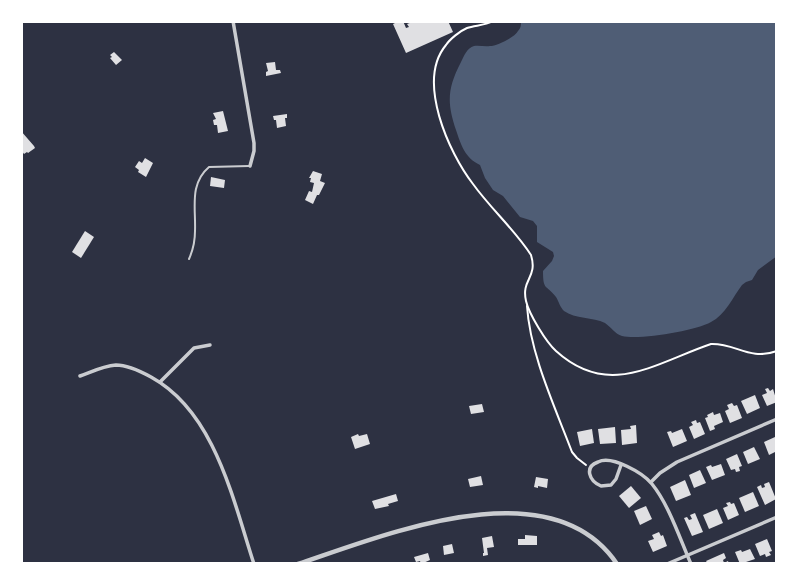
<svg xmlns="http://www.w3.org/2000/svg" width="798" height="585" font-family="Bitter,serif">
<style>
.water{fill:#4f5d75}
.building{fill:#e0e0e3}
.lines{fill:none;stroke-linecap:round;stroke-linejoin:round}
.path{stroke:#fff;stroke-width:2}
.service{stroke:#caccd0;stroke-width:2}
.minor{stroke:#caccd0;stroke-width:3.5}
.tertiary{stroke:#caccd0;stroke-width:4.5}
</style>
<rect width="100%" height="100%" fill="#2d3142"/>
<path class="water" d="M521,21H777V256L758,270L752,280L746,282L742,285C733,297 725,315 711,322C695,331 640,340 622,336C615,334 611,327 605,323C593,317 575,319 564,311C560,307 559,302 556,297C546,284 543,291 543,271L552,261L554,256L553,252L537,242V226L533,221L520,217L503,196L493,190L485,178L480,165C465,158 461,145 456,130C447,103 447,89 461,62C464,56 467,48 474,46C479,45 485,47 490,46C497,46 515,37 518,31C521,28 521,25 521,21Z"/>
<g class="building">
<path d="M399,21H403L406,28L409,27L407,24L415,21H448L453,32L406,53L393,24Z"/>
<path d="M114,52L122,60L116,65L110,58L112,57L110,55Z"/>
<path d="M275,62L276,70H280L281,73L266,76V72L268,71L266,63Z"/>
<path d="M223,111L228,131L218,133L217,125H214L213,120L216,119L213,113Z"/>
<path d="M287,114V118H285L286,126L277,128L276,120H274L273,116Z"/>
<path d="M21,131L34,146L35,148L28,153L27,152L24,154L21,150L23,144L21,142Z"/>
<path d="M145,158L153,163L146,177L138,172L139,170L135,167L139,161L142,163Z"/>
<path d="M313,171L322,174L320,181L325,183L319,195H317L313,204L305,200L309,191L312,192L314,183L310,182L311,178H309Z"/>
<path d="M211,177L225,180L224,188L210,186Z"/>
<path d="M85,231L94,237L81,258L72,252Z"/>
<path d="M768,388L770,391L773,389L777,402L767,406L762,395L767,393L765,389Z"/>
<path d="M755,395L760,408L747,414L741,401Z"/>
<path d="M732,403L734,406L737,405L742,418L730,423L725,411L729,409L727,405Z"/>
<path d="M482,404L484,412L471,414L469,406Z"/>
<path d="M713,412L714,415L720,413L723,422L714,426L715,429L710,431L705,418L708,417L707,415Z"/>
<path d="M696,420L697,423L700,422L705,434L694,439L689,427L693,425L691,422Z"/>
<path d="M636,425L637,443L622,445L621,430L631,429L630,426Z"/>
<path d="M615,427L616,443L600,444L598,429Z"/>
<path d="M592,429L594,443L580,446L577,432Z"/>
<path d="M682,429L687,441L673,447L667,432L671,431L672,433Z"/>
<path d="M358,434L359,436L367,434L370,444L355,449L351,437Z"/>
<path d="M775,437L777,451L769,455L764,442Z"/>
<path d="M754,447L760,459L748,464L743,452Z"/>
<path d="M737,454L742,466L739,467L740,471L736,472L735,469L731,470L726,459Z"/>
<path d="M721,464L725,475L712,480L706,467L711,465L712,467Z"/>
<path d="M700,470L706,483L694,488L689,475Z"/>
<path d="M481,476L483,485L470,487L468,479Z"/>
<path d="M536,477L548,479L547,488L538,486V488L534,487Z"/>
<path d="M685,480L691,495L676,501L670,487Z"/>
<path d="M769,482L776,499L765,505L757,487L761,485L762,488L765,487L764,484Z"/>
<path d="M631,486L641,498L629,508L619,496Z"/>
<path d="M753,492L759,506L745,512L739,498Z"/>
<path d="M396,494L398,501L388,504L389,506L375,509L372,501Z"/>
<path d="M730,502L731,504L734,503L739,515L728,520L723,508L728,506L726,503Z"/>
<path d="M646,506L652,519L640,525L634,511Z"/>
<path d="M717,509L723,523L709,529L703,515Z"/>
<path d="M695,513L703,532L692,536L684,518L687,517L689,520L692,519L690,515Z"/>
<path d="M659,532L661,536L663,535L667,546L653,552L648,541L654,539L652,535Z"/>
<path d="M525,535L537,536V545H518V539H525Z"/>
<path d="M492,536L494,547L487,548L488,555L483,556V553H484L482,538Z"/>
<path d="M767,539L772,551L769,552L771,555L766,557L765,554L760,556L755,544Z"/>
<path d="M452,544L454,553L444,555L443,546Z"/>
<path d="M750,549L755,559L740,564L735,552L741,550L742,552Z"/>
<path d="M428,553L430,560L421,564L420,561L416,562L414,557Z"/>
<path d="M724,553L726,558L723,560L724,563L728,561L729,564H708L706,561Z"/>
</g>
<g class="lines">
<g class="path">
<path d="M493,21C484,26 475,25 467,28C460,31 450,39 446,45C416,81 449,153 473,184C491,209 515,230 531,255C538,278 521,279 526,301C529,314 546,342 556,351C609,399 655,363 711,344C736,343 749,361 777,351"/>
<path d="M527,306C530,354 555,407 572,452L577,458L586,465"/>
</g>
<path class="service" d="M189,259C193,250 195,241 195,231C196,208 189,184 209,167L249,166"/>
<g class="minor">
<path d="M233,21L254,143V151L250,166"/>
<path d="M80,376C91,372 103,366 116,365C128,365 140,371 151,377C215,412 233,500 254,564"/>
<path d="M160,382L194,348L210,345"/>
<path d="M621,465L616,479L611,485L601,486C589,481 584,467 598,462C612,455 643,473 652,484C669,505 680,539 691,564"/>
<path d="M651,482L660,473L677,462L777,419"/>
<path d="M667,564L777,517"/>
</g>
<path class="tertiary" d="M298,564C385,535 551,466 617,564"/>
</g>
<rect width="798" height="585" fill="none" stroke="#ffffff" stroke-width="46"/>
</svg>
